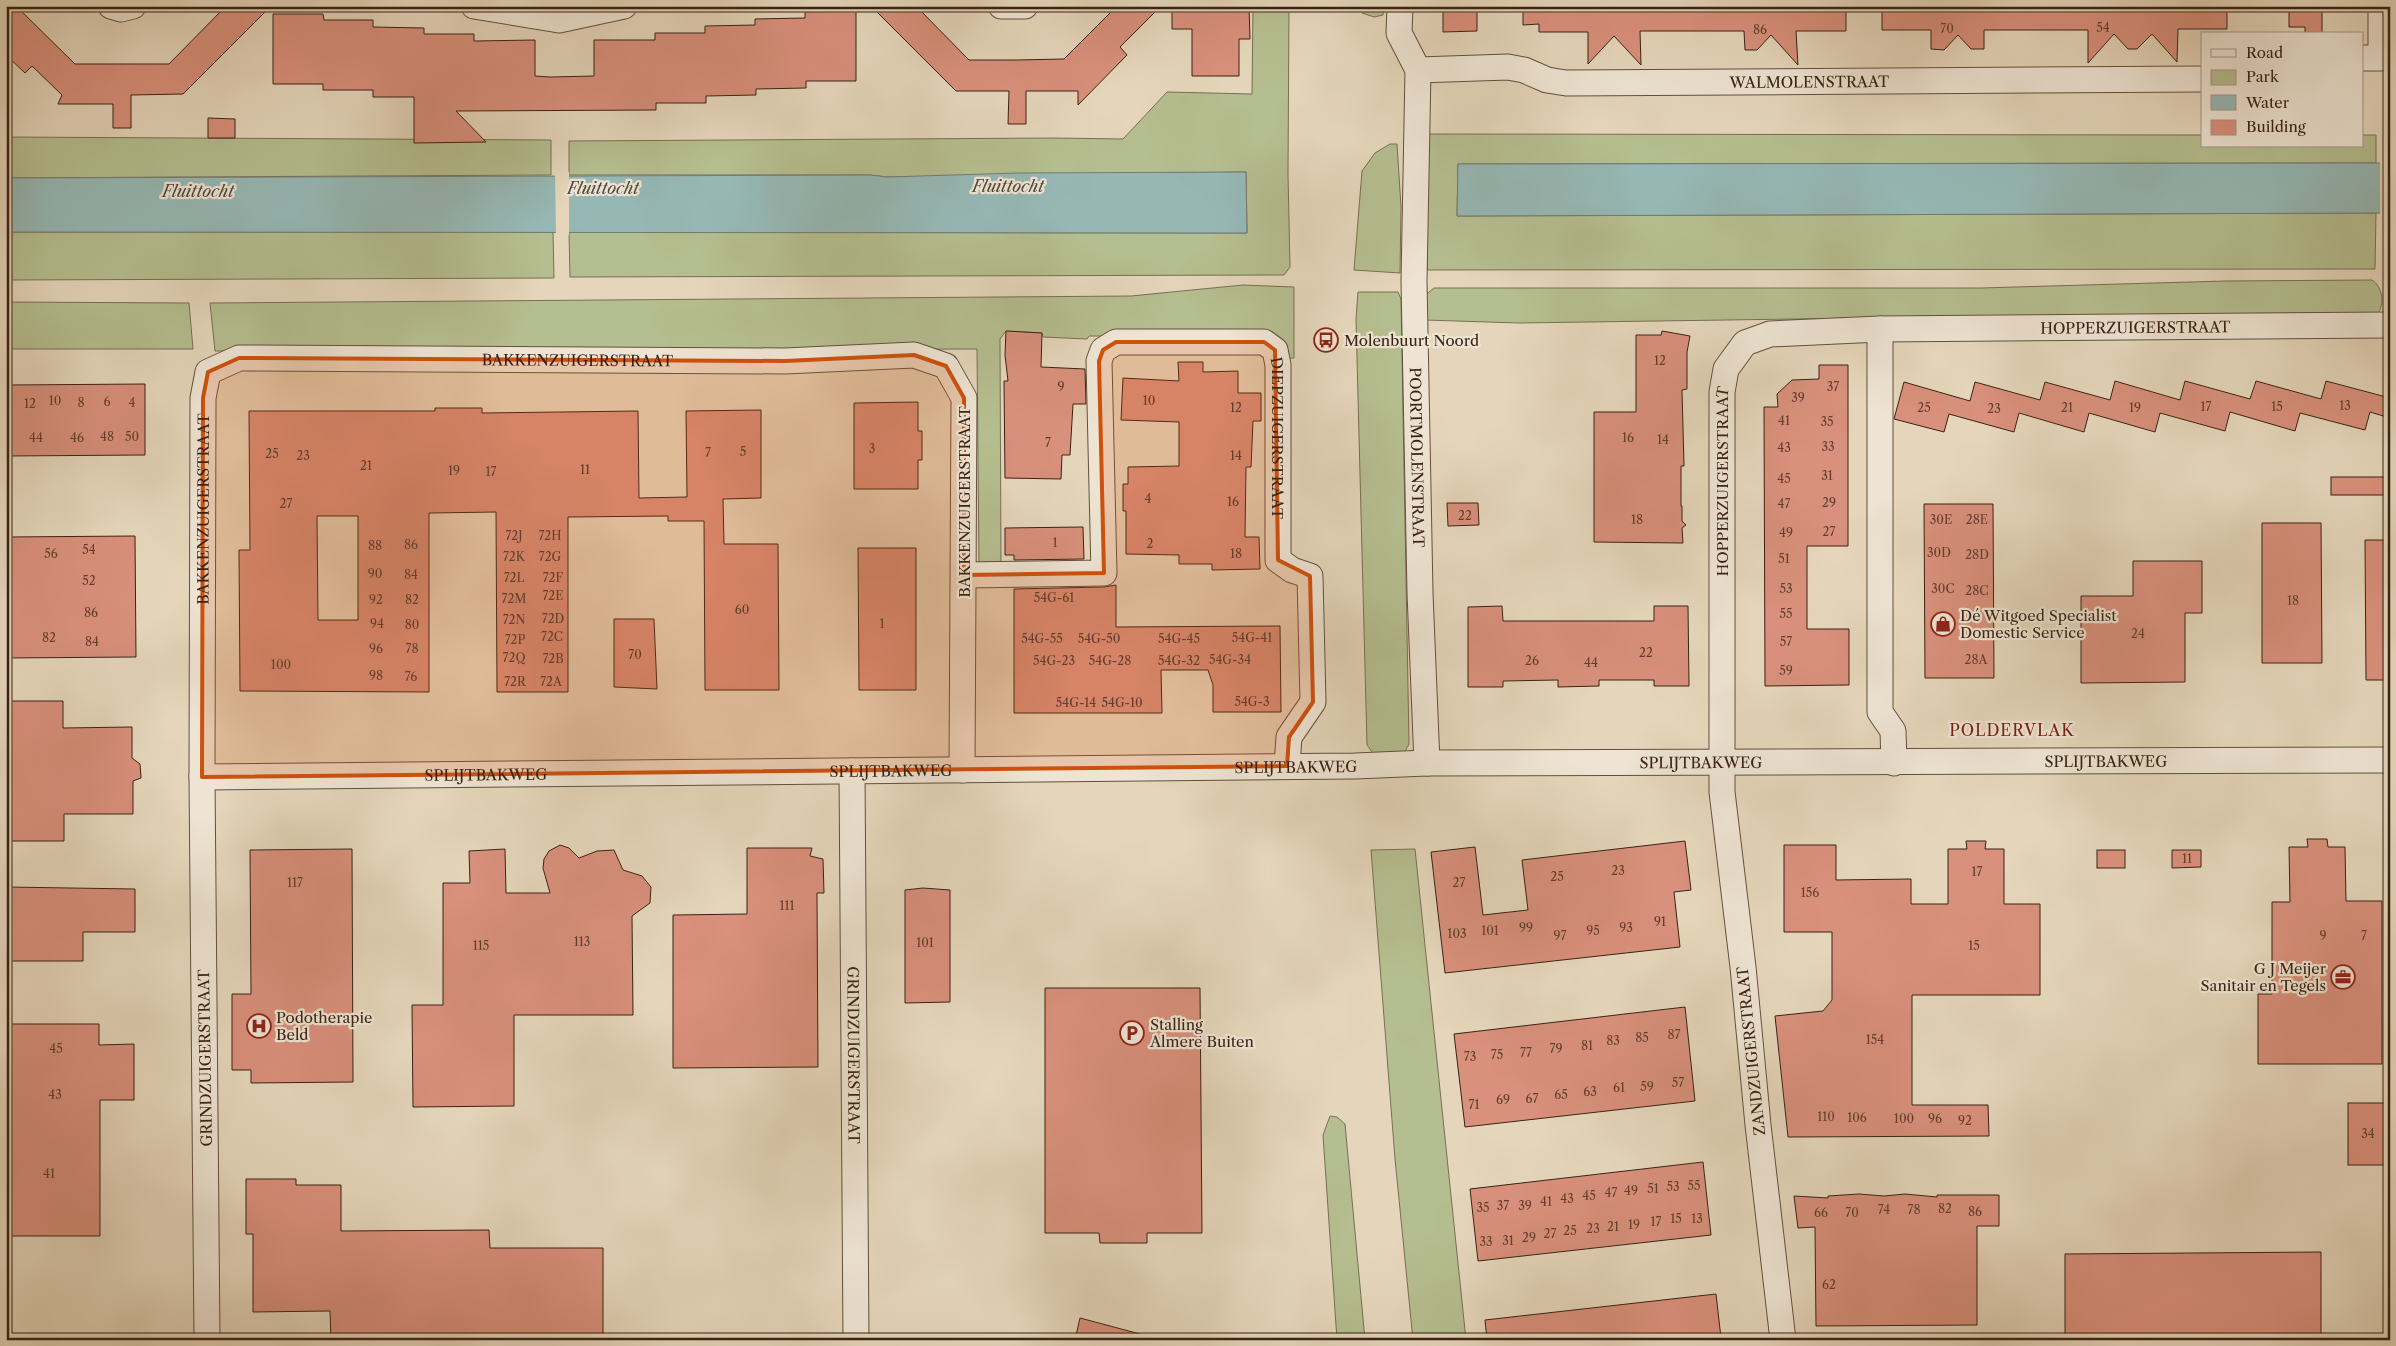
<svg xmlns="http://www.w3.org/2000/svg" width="2396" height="1346" font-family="'Libre Caslon Text',serif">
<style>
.green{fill:#b5be90;stroke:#777052}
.water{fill:#96b8b5;stroke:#717c74}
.pier{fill:#e5d6bb}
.building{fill:#d9907c;stroke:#392213;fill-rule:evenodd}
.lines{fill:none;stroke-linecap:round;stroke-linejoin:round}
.street-casing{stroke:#644f3d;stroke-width:27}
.street{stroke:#eee4d3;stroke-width:25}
.marked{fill:#ce510d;fill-opacity:0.2;stroke:#ce510d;stroke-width:4;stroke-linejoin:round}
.labels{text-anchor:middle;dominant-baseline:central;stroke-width:4.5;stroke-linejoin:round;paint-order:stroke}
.number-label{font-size:12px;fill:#613e2d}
.street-label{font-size:15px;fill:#392213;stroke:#eee4d3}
.poi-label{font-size:15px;fill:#392213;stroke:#eee4d3;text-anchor:start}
.water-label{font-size:16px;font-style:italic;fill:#50483c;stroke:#eee4d3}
.neighbourhood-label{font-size:16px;letter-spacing:1px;fill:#7a1f14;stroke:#eee4d3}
</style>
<rect width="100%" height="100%" fill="#e5d6bb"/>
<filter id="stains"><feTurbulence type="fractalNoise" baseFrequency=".004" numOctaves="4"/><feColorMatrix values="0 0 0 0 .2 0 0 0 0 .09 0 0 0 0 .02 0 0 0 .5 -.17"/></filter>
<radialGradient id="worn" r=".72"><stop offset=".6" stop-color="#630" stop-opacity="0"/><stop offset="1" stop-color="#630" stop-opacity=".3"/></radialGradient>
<g class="green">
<path d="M1253,6H1289L1288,174L1290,267L1284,275L570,277L569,232L1247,233L1246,172L887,177L870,175H569V141L1055,138L1123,139L1167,92L1252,94Z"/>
<path d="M1358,6H1384L1383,15L1374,17L1362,13Z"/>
<path d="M1425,134L2202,135V146H2362V135H2376V163L1458,164L1457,216L2376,213L2375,269L1427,270Z"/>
<path d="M6,137L551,140V175L6,178Z"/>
<path d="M1390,144H1397L1401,207L1400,273L1354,270L1362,171L1375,153Z"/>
<path d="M6,232H553L554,278L6,280Z"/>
<path d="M2372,280C2383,287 2385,304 2377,315L2004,316L1519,323L1425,320L1424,296L1434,288H1981L2225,281Z"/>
<path d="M1243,285L1294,287V358H1283L1262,336H1089L1087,339L1043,337L1042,333L1006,331L1000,339L1001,568L979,567L977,349L215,351L210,303L1131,296Z"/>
<path d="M1358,292H1398L1401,299L1409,744L1402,757L1375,756L1367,745L1356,319Z"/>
<path d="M6,302L189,303L193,349H6Z"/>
<path d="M1415,849L1466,1340H1413L1395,1159L1371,850Z"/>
<path d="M1330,1116L1337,1117L1345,1124L1365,1340H1337L1323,1135Z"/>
</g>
<g class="water">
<path d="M2390,163V213L1457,216L1458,164Z"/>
<path d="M1246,172L1247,233L6,232V178L870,175L887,177L1018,173Z"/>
</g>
<g class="pier">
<rect x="2380" y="160" width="10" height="55"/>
<path d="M569,172V235H556L555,173Z"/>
</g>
<g class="building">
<path d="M6,6H16L75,64H169L226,6H271L183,94L131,95V128H113V104H58L62,95L32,66L25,73L6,55Z"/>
<path d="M871,6H916L969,60H1017L1064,59L1117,6H1161L1120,47L1127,55L1078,105V91H1026V124H1008L1009,91H956Z"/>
<path d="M1172,6H1249L1250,39H1239V76H1192V29H1172Z"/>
<path d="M1443,6H1477V31L1443,32Z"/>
<path d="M1523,6H1846V31H1796L1798,65L1771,35L1757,50H1745L1744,31H1640L1641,65L1614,36L1588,64V32H1539V24L1523,25Z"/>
<path d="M1882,6H2227V29H2178L2177,62L2152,34L2137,49H2128L2114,34L2088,63V30H1984V49H1971L1958,35L1944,50L1931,49V30H1882Z"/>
<path d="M2289,6H2322V34H2305V27H2289Z"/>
<path d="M856,11V81H806V88L756,89V95L706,96V103H656V110L456,111L486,142L414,143V97H373V90H323V84H273V14H323L324,20H373V27L424,28V34H474V41L535,40V76L550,77L594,76V40H655V33H705V26L755,25V19L805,18V12Z"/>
<path d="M208,118L235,119V138H208Z"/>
<path d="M1006,331L1042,333L1041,367L1085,369L1086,404H1073L1070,455H1062L1061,479L1005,478L1004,381H1008L1005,355Z"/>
<path d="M1662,331L1690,336L1687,352V389L1682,390L1684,466H1681V506H1682V521L1686,525L1682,528L1683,543L1594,542V412H1636V335H1661Z"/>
<path d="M1178,362H1203V372L1238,371V393H1261V421H1253L1251,467H1246L1245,537H1259L1260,569L1212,570V564H1179V555L1126,554V511H1123V484H1128V467L1179,466V422L1121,420L1123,378L1179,381Z"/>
<path d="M1819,365H1848V546H1807V629H1849V685L1765,686L1764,407H1778L1777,394L1792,380L1819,379Z"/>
<path d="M2115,381L2180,400L2185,381L2250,399L2256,381L2321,399L2326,381L2390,398V418L2370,412L2365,430L2300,413L2295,431L2230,412L2225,431L2160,413L2155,432L2089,413L2084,432L2019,413L2014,432L1949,414L1944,432L1894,419L1904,382L1970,401L1975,382L2040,400L2045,382L2110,400Z"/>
<path d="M145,384V455L6,456V385Z"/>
<path d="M918,402V431H922V460H918V489H854V403Z"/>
<path d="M435,408H482V413L638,411L639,498L687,497L686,411L761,410V498L723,499L724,544H778L779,690H705L704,521H668V516L568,517V692H497L496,512L429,513V692L240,691L239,550H250L249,411H435ZM317,516H358V620H318Z"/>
<rect x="2331" y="477" width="59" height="18"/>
<path d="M1447,503H1478L1479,525L1448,526Z"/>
<path d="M1924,504H1993L1994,678H1925Z"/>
<path d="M2262,523H2321L2322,663H2262Z"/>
<path d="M1083,527L1084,559L1014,560V555H1005V528Z"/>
<path d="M135,536L136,657L6,658V537Z"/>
<path d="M2365,540H2390V680H2366Z"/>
<path d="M858,548H916V690H859Z"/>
<path d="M2133,561H2202V613H2185V682L2081,683V596H2133Z"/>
<path d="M1116,585V627L1280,626L1281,712H1213V685L1208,670H1161L1162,713H1014V589L1104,587Z"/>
<path d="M1502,606L1503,621H1654V606H1688L1689,686H1654V680H1599V686L1558,687V680L1503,681V687H1468V607Z"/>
<path d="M614,619H654L657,689L614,687Z"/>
<path d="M6,701H63V728L132,727V758L140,764L141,778L133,781V814H64V841H6Z"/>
<path d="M2307,839H2327L2328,847H2345L2346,901H2382V1064H2258V994H2272V902H2290L2289,847H2308Z"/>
<path d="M1685,841L1691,890L1674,892L1680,947L1445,973L1431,852L1475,847L1483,915L1528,910L1522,860Z"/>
<path d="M1966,841H1986L1985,849H2004V904H2040V995H1912V1105H1988L1989,1136L1788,1137L1775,1016L1823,1011L1832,1000V932H1784V845H1836V880L1911,879V904H1948V849H1967Z"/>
<path d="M560,845L569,848L579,858L597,851L614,850L623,870L642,876L651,887L650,903L632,916L633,1015H514V1106L413,1107L412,1005H443V883H470L469,851L505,849L506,893H550L543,868L544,859L549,851Z"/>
<path d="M747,848H812L810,856L823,859L824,893H817L818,1067L673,1068V915L747,914Z"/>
<path d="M352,849L353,1082L251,1083V1070H232V994H251L250,850Z"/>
<rect x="2097" y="850" width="28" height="18"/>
<path d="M2172,850H2201V867L2172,868Z"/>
<path d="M6,887L135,889V932H83V961H6Z"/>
<path d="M923,888L950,890V1002L905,1003V890Z"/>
<path d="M1045,988H1200L1202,1233H1147V1243H1100L1099,1233H1045Z"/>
<path d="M1685,1007L1695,1101L1465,1127L1454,1034Z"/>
<path d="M6,1024H99V1045L134,1044V1100H100V1236H6Z"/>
<rect x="2348" y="1103" width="42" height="62"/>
<path d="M1703,1162L1711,1235L1478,1261L1470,1189Z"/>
<path d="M246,1179H296V1185H341V1231L489,1230L490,1248H603V1340H331L330,1311L253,1312V1234H246Z"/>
<path d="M1859,1194L1884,1196L1905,1194L1937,1197V1195H1999V1226H1977V1325L1816,1326L1815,1227L1798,1228L1794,1196L1828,1198V1196Z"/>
<path d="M2321,1252V1340H2065V1254Z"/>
<path d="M1716,1294L1721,1338L1487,1340L1485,1320Z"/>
<path d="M1080,1318L1140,1334L1139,1340H1075Z"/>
</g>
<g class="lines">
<g class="street-casing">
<g id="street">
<path d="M111,6L121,9L133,6"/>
<path d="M474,6L559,20L624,6"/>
<path d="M1001,6H1025"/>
<path id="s1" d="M1400,6L1399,33L1418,70L1414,281L1420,593L1427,763"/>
<path d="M2362,58H2381V6"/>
<path id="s2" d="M1418,70L1508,67L1524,70L1547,80L1566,83L2202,79"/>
<path d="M1880,329V712L1893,731L1894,763"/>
<path id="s3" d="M964,575L1104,573L1099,361L1103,350L1116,342H1264L1275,350L1278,365V560L1292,570L1310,576L1313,702L1289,737L1287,766"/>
<path id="s4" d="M852,771L856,1340"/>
<path id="s5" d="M202,777L1355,766L1427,763L2390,760"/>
<path id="s6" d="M207,1340L202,777L203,398L208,372L239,358L785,361L914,355L946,366L964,398L962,770"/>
<path id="s7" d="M1783,1340L1758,1125L1743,967L1722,792V392L1726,369L1745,343L1770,334L1880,329L2390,325"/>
</g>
</g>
<use href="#street" class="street"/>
</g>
<path class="marked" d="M1116,342H1264L1275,350L1278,560L1310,576L1313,702L1289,737L1287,766L202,777L203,398L208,372L239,358L785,361L914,355L946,366L964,398V575L1104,573L1099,361L1103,350Z"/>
<defs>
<g id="bus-ring" transform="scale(1.25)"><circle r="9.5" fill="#eee4d3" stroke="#8f2418" stroke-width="1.5"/><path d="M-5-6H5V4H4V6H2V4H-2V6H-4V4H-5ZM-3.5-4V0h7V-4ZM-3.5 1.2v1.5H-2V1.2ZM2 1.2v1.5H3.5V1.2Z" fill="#8f2418"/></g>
<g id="shop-ring" transform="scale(1.25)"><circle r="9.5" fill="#eee4d3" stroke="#8f2418" stroke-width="1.5"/><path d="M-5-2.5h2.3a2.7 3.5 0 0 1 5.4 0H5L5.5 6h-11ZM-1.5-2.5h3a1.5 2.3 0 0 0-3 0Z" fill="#8f2418"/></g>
<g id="office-ring" transform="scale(1.25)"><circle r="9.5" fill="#eee4d3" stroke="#8f2418" stroke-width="1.5"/><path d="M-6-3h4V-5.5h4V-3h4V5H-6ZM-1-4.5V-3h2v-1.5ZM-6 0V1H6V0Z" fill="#8f2418"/></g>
<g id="hospital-ring" transform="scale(1.25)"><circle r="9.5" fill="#eee4d3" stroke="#8f2418" stroke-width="1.5"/><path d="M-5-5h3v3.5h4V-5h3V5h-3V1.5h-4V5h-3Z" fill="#8f2418"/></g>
<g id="parking-ring" transform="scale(1.25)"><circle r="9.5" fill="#eee4d3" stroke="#8f2418" stroke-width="1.5"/><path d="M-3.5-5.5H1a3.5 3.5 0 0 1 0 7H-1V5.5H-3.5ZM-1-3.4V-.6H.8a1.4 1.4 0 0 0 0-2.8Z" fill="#8f2418"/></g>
</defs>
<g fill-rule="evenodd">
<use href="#bus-ring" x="1326" y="340"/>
<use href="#shop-ring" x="1943" y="624"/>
<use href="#office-ring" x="2343" y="977"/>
<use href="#hospital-ring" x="259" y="1026"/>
<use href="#parking-ring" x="1132" y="1033"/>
</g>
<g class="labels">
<g class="number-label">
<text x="2103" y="27">54</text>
<text x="1947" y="28">70</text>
<text x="1760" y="29">86</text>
<text x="1660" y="360">12</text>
<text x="1061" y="386">9</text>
<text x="1833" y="386">37</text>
<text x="1798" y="397">39</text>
<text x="55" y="400">10</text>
<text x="1149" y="400">10</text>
<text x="107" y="401">6</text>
<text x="81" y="402">8</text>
<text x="132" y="402">4</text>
<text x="30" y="403">12</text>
<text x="2345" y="405">13</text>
<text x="2206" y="406">17</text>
<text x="2277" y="406">15</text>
<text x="1236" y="407">12</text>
<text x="1924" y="407">25</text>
<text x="2067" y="407">21</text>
<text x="2135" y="407">19</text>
<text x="1994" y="408">23</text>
<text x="1784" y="420">41</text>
<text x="1827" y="421">35</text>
<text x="107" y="436">48</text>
<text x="132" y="436">50</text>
<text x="36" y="437">44</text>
<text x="77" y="437">46</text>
<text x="1628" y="437">16</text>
<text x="1663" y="439">14</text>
<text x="1048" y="442">7</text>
<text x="1828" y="446">33</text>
<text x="1784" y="447">43</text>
<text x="872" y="448">3</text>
<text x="743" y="451">5</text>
<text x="708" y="452">7</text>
<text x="272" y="453">25</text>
<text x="303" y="455">23</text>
<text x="1236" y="455">14</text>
<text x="366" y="465">21</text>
<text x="585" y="469">11</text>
<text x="454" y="470">19</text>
<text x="491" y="471">17</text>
<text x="1827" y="475">31</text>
<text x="1784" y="478">45</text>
<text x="1148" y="498">4</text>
<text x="1233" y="501">16</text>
<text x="1829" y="502">29</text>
<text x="286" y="503">27</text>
<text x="1784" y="503">47</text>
<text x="1465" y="515">22</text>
<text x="1637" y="519">18</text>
<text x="1941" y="519">30E</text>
<text x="1977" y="519">28E</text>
<text x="1829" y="531">27</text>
<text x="1786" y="532">49</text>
<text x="514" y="535">72J</text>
<text x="550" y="535">72H</text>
<text x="1055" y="542">1</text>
<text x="1150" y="543">2</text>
<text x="411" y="544">86</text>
<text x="375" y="545">88</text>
<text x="89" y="549">54</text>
<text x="1939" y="552">30D</text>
<text x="51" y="553">56</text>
<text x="1236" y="553">18</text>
<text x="1977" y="554">28D</text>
<text x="514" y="556">72K</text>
<text x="550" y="556">72G</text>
<text x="1784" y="558">51</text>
<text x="375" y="573">90</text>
<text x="411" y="574">84</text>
<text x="514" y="577">72L</text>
<text x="553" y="577">72F</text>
<text x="89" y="580">52</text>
<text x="1786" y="588">53</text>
<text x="1943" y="588">30C</text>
<text x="1977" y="590">28C</text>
<text x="553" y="595">72E</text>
<text x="1054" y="597">54G-61</text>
<text x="514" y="598">72M</text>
<text x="376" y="599">92</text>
<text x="412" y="599">82</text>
<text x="2293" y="600">18</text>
<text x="742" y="609">60</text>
<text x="91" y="612">86</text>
<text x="1786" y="613">55</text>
<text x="553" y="618">72D</text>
<text x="514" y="619">72N</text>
<text x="377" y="623">94</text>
<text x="882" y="623">1</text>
<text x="412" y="624">80</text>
<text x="2138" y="633">24</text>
<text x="552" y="636">72C</text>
<text x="49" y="637">82</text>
<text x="1252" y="637">54G-41</text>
<text x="1042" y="638">54G-55</text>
<text x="1099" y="638">54G-50</text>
<text x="1179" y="638">54G-45</text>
<text x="515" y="639">72P</text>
<text x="92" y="641">84</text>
<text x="1786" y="641">57</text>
<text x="376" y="648">96</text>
<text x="412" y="648">78</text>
<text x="1646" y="652">22</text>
<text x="635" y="654">70</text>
<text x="514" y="657">72Q</text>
<text x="553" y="658">72B</text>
<text x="1230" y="659">54G-34</text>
<text x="1976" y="659">28A</text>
<text x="1054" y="660">54G-23</text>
<text x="1110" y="660">54G-28</text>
<text x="1179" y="660">54G-32</text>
<text x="1532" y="660">26</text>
<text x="1591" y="662">44</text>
<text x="281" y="664">100</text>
<text x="1786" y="670">59</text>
<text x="376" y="675">98</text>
<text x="411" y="676">76</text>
<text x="515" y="681">72R</text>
<text x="551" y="681">72A</text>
<text x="1252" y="701">54G-3</text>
<text x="1076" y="702">54G-14</text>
<text x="1122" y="702">54G-10</text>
<text x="2187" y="858">11</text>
<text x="1618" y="870">23</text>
<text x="1977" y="871">17</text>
<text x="1557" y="876">25</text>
<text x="295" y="882">117</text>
<text x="1459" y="882">27</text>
<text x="1810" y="892">156</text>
<text x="787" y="905">111</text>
<text x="1660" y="921">91</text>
<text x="1526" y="927">99</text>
<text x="1626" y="927">93</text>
<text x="1490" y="930">101</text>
<text x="1593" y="930">95</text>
<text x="1457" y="933">103</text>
<text x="1560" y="935">97</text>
<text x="2323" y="935">9</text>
<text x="2364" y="935">7</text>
<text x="582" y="941">113</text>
<text x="925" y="942">101</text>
<text x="481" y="945">115</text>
<text x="1974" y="945">15</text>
<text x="1674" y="1034">87</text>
<text x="1642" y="1037">85</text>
<text x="1875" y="1039">154</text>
<text x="1613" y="1040">83</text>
<text x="1587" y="1045">81</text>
<text x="56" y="1048">45</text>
<text x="1556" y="1048">79</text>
<text x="1526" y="1052">77</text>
<text x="1497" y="1054">75</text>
<text x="1470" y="1056">73</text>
<text x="1678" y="1082">57</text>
<text x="1647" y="1086">59</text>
<text x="1619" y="1087">61</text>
<text x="1590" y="1091">63</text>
<text x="55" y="1094">43</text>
<text x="1561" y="1094">65</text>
<text x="1532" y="1098">67</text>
<text x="1503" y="1099">69</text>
<text x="1474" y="1104">71</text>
<text x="1826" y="1116">110</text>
<text x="1857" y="1117">106</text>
<text x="1904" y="1118">100</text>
<text x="1935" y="1118">96</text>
<text x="1965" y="1120">92</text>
<text x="2368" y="1133">34</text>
<text x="49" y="1173">41</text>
<text x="1694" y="1185">55</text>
<text x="1673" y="1186">53</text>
<text x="1653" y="1188">51</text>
<text x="1631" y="1190">49</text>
<text x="1611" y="1192">47</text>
<text x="1589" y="1195">45</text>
<text x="1567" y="1198">43</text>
<text x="1546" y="1201">41</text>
<text x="1503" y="1205">37</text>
<text x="1525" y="1205">39</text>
<text x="1483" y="1207">35</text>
<text x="1945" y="1208">82</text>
<text x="1884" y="1209">74</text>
<text x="1914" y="1209">78</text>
<text x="1975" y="1211">86</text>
<text x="1821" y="1212">66</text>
<text x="1852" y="1212">70</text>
<text x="1676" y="1218">15</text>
<text x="1697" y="1218">13</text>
<text x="1656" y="1221">17</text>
<text x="1634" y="1224">19</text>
<text x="1613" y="1226">21</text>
<text x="1593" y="1228">23</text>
<text x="1570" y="1230">25</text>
<text x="1550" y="1233">27</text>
<text x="1529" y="1237">29</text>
<text x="1508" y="1240">31</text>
<text x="1486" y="1241">33</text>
<text x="1829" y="1284">62</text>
</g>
<g class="street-label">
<text stroke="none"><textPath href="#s2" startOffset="394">WALMOLENSTRAAT</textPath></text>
<text stroke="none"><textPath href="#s7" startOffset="1399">HOPPERZUIGERSTRAAT</textPath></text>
<text stroke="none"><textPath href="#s6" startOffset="1341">BAKKENZUIGERSTRAAT</textPath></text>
<text stroke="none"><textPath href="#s3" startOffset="629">DIEPZUIGERSTRAAT</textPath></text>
<text stroke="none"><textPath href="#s1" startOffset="456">POORTMOLENSTRAAT</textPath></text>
<text stroke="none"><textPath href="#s7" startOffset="862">HOPPERZUIGERSTRAAT</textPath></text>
<text transform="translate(964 502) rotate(-90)">BAKKENZUIGERSTRAAT</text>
<text stroke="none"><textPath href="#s6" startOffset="831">BAKKENZUIGERSTRAAT</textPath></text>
<text stroke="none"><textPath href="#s5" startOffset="1904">SPLIJTBAKWEG</textPath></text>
<text stroke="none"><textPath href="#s5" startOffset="1499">SPLIJTBAKWEG</textPath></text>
<text stroke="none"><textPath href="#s5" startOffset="1094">SPLIJTBAKWEG</textPath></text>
<text stroke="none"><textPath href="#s5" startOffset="689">SPLIJTBAKWEG</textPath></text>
<text stroke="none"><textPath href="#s5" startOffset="284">SPLIJTBAKWEG</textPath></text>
<text transform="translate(1751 1051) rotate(-96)">ZANDZUIGERSTRAAT</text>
<text stroke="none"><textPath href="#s4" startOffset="284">GRINDZUIGERSTRAAT</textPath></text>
<text transform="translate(205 1058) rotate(-91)">GRINDZUIGERSTRAAT</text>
</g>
<g class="poi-label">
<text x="1344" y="340">Molenbuurt Noord</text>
<text x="1960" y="615">Dé Witgoed Specialist<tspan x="1960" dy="17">Domestic Service</tspan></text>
<text x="2326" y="968" text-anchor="end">G J Meijer<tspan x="2326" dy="17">Sanitair en Tegels</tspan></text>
<text x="276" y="1017">Podotherapie<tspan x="276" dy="17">Beld</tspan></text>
<text x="1150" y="1024">Stalling<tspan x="1150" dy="17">Almere Buiten</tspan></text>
</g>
<g class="water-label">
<text x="1008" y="186">Fluittocht</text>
<text x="603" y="188">Fluittocht</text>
<text x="198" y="191">Fluittocht</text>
</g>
<g class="neighbourhood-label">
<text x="2012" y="730">POLDERVLAK</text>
</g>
</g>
<rect width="2396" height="1346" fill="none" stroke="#e5d6bb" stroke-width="25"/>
<rect x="8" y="8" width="2381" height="1331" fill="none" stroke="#392213" stroke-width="2.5"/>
<rect x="12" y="12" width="2371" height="1321" fill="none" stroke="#392213"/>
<rect x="2201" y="32" width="162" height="115" fill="#eee4d3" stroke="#a69686"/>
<rect x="2211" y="49" width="25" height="8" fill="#eee4d3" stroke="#a69686"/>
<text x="2246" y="58" font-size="15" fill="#392213">Road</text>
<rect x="2211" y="70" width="25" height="15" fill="#b5be90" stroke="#a69686"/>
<text x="2246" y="82" font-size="15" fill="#392213">Park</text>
<rect x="2211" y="95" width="25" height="15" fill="#96b8b5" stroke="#a69686"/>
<text x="2246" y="108" font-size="15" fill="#392213">Water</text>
<rect x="2211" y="120" width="25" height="15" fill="#d9907c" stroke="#a69686"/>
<text x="2246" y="132" font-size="15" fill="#392213">Building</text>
<rect width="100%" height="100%" filter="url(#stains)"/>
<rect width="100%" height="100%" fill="url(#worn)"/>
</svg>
